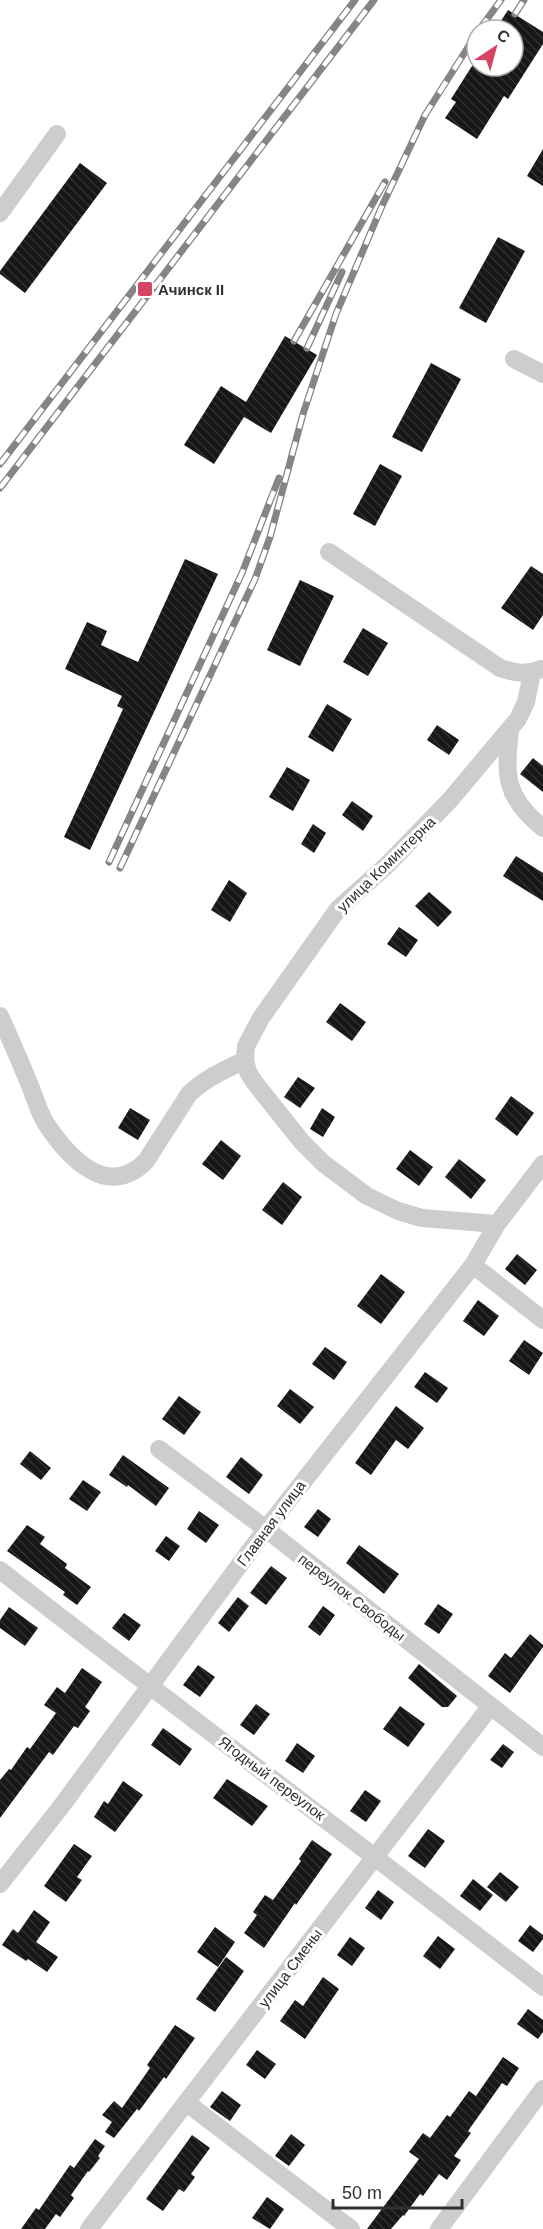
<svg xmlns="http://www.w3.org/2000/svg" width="543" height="2229" font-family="Helvetica,sans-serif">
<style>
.building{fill:url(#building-back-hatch)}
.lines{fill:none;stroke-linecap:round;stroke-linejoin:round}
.street{stroke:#cdcdcd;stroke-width:18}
.rail-casing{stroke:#858585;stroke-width:7}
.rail{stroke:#fff;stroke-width:4.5;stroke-dasharray:14;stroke-linecap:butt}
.poi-dot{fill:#d54460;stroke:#fff;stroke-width:2}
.labels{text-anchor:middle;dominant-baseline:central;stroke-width:6;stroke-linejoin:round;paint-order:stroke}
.poi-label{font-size:15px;font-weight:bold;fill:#303030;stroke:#fff;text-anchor:start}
.street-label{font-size:15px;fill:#303030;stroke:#fff}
</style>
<defs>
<pattern id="building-back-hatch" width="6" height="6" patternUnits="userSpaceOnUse" patternTransform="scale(1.5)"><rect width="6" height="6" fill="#171717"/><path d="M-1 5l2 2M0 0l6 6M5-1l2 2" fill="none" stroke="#303030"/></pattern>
</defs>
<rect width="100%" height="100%" fill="#fff"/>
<g class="building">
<path d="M508,10L543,32V44L508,99L504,96L477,139L445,118L456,102L451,99L472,66H513V30H495Z"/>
<path d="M543,149V186L527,176Z"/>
<path d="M80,163L107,183L25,293L0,274V271Z"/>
<path d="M498,237L525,251L486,323L459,308Z"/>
<path d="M285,336L317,355L271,433L244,417L214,464L184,445L221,386L246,402Z"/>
<path d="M431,363L461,379L422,452L392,437Z"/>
<path d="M380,464L402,476L375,526L353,514Z"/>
<path d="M185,559L218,574L90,850L64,837L123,709L117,706L122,696L65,669L87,622L107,631L101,645L138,662Z"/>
<path d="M531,566L543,574V615L533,630L501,608Z"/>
<path d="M300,580L334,596L300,666L267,650Z"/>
<path d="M363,628L388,643L368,676L343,662Z"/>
<path d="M327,704L352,719L333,752L308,737Z"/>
<path d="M437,725L459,740L449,755L427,740Z"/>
<path d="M533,758L543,766V792L520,774Z"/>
<path d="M287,767L310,780L293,811L269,797Z"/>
<path d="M352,801L373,816L363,831L342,815Z"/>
<path d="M313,824L326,833L314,853L301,844Z"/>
<path d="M516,856L543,873V901L503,876Z"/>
<path d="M229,880L247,893L230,922L211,910Z"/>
<path d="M429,892L452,912L438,927L415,906Z"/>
<path d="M399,927L418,940L406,957L387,944Z"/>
<path d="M340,1003L366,1022L352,1041L326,1022Z"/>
<path d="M298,1077L315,1088L300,1108L284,1097Z"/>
<path d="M511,1096L534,1113L517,1136L495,1119Z"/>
<path d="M130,1108L150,1120L138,1140L118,1128Z"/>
<path d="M322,1108L335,1117L323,1137L310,1129Z"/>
<path d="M221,1140L241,1156L223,1180L202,1164Z"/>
<path d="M410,1150L433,1167L419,1186L396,1169Z"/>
<path d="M459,1159L486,1180L471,1199L445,1177Z"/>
<path d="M283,1182L302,1197L282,1225L262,1210Z"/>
<path d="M517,1254L537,1270L525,1285L505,1269Z"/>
<path d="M381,1274L405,1292L381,1324L357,1306Z"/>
<path d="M478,1300L499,1316L484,1336L463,1321Z"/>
<path d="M524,1340L543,1353L529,1375L509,1361Z"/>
<path d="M325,1347L347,1362L334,1380L312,1364Z"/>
<path d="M425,1372L448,1388L437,1403L414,1387Z"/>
<path d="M290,1389L314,1407L300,1424L277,1406Z"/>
<path d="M179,1396L201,1412L184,1435L162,1419Z"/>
<path d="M396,1406L424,1428L408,1449L396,1440L371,1475L355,1463Z"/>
<path d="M30,1451L51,1468L41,1480L20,1464Z"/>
<path d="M123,1455L169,1488L156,1506L128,1485L127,1487L109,1475Z"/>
<path d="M241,1457L263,1475L249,1494L226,1477Z"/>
<path d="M83,1480L101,1492L87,1511L69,1499Z"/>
<path d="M318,1509L331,1519L318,1537L304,1527Z"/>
<path d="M199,1511L219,1525L206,1543L187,1529Z"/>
<path d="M27,1525L45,1537L40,1544L67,1564L65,1568L91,1587L77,1605L63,1595L65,1592L7,1551Z"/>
<path d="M166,1536L180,1546L169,1561L155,1551Z"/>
<path d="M359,1545L399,1574L384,1594L346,1563Z"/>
<path d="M271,1566L287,1578L266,1605L250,1593Z"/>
<path d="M238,1597L249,1606L229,1632L218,1623Z"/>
<path d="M438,1604L453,1614L439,1634L424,1624Z"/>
<path d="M323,1606L335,1615L320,1636L308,1627Z"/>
<path d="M9,1607L38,1628L25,1646L0,1628V1620Z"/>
<path d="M124,1613L141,1625L129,1641L112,1628Z"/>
<path d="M530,1634L543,1645V1647L510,1693L488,1676L505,1653L511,1658Z"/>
<path d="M419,1664L457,1696L448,1707H442L408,1678Z"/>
<path d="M198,1665L215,1677L200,1697L183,1685Z"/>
<path d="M82,1668L102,1682L85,1707L90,1711L78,1728L74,1726L53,1755L49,1752L0,1818V1780L9,1769L11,1770L27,1747L30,1749L56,1713L44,1705L57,1687L65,1693Z"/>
<path d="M256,1704L270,1714L254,1735L240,1725Z"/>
<path d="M400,1706L425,1724L408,1747L383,1729Z"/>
<path d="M163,1728L192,1749L180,1766L151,1745Z"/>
<path d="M297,1743L315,1756L303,1773L285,1761Z"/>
<path d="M503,1744L514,1752L502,1768L490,1760Z"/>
<path d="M227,1779L268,1806L252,1826L213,1798Z"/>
<path d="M123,1781L143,1795L115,1832L94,1817L104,1801L108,1804Z"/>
<path d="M365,1790L381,1801L366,1822L350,1811Z"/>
<path d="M428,1829L445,1841L425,1868L408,1856Z"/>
<path d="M312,1840L332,1854L296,1905L295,1903L264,1948L244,1933L257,1915L253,1912L265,1895L273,1900L301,1861L299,1859Z"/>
<path d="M74,1844L92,1856L77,1877L82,1880L66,1902L44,1886Z"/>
<path d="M500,1872L519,1887L506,1902L487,1887Z"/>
<path d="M473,1879L493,1895L480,1911L460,1896Z"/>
<path d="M378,1890L394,1902L381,1920L365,1908Z"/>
<path d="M34,1910L50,1922L36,1942L58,1957L47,1972L28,1959L26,1961L2,1945L13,1929L18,1933Z"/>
<path d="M530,1925L543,1935V1939L533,1952L518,1941Z"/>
<path d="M215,1927L235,1942L218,1967L197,1952Z"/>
<path d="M438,1936L455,1949L440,1969L423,1956Z"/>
<path d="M350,1937L365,1948L352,1966L337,1955Z"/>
<path d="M226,1957L244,1971L215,2012L196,1999Z"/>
<path d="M323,1977L339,1989L305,2039L280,2021L295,2000L303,2006Z"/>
<path d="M528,2009L543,2020V2032L538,2039L517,2024Z"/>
<path d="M175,2025L195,2038L166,2079L164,2077L139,2111L137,2109L114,2138L105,2132L112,2122L102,2115L114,2101L122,2108L150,2068L147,2065Z"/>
<path d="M257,2050L276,2064L265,2079L246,2065Z"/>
<path d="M503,2057L519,2068L507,2086L502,2083L468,2131L471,2133L454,2156L461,2160L447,2180L439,2174L423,2196L420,2194L404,2216L403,2215L391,2229H367L419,2159L409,2152L423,2133L430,2138L447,2115L450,2117L469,2091L476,2096Z"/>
<path d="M222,2091L241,2105L230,2121L210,2107Z"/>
<path d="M291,2134L305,2145L289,2166L275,2156Z"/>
<path d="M192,2135L210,2148L191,2174L195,2177L184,2192L179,2189L163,2211L146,2199Z"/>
<path d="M95,2139L105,2146L98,2156L100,2158L89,2172L88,2171L71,2195L74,2198L60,2217L56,2214L45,2229H21L36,2208L39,2210L70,2165L74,2168Z"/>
<path d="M267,2197L284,2209L270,2229L252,2218Z"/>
</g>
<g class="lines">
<g class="street">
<path d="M0,213L57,134"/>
<path d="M514,359L543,374"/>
<path d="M329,552L500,668C515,673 526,675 541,669"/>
<path d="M510,730C505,775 504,797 543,828"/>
<path d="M0,1016C11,1040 21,1064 31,1088C35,1099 39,1112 45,1122C67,1156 107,1201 146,1161L189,1094C205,1078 225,1070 245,1060"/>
<path d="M497,1224L422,1218L398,1211L367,1196L323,1163L302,1142L255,1083L248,1072L245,1060L246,1046L261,1018L338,909L386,866L450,800L518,719L526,702L532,673"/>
<path d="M473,1265L543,1320"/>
<path d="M159,1449L266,1529L543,1747"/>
<path d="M0,1570C180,1711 363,1846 543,1987"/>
<path d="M0,1884L60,1808L266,1529L473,1265L497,1224L543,1164"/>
<path d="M187,2103L351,2229"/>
<path d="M89,2229L490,1707"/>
<path d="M439,2229L543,2089"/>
</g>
<g class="rail-casing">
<g id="rail">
<path d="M515,14L524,0"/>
<path d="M479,30L501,0"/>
<path d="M294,341L385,182"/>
<path d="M307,348L342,272"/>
<path d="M0,464L355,0"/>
<path d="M0,488L374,0"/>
<path d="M109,862L242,573L279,478"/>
<path d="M120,868L255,579L270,537L303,414L336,314L382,206L425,115L477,33"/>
</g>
</g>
<use href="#rail" class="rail"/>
</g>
<rect class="poi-dot" x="137" y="281" width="16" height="16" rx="3"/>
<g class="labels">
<g class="poi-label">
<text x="158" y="289">Ачинск II</text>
</g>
<g class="street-label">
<text transform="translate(386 864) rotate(-44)">улица Коминтерна</text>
<text transform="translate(271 1523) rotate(-53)">Главная улица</text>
<text transform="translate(352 1597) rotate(38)">переулок Свободы</text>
<text transform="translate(272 1778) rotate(37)">Ягодный переулок</text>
<text transform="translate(290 1968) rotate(-53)">улица Смены</text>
</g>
</g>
<g transform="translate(495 48) rotate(36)"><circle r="28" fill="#ffffff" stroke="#acacac" stroke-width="1.5"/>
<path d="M0-4.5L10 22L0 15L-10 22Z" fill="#d54460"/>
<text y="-9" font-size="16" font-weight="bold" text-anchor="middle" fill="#303030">С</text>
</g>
<path d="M333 2199v9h129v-9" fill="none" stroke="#303030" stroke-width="3"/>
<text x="342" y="2199" font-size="18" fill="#303030" stroke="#ffffff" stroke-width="4.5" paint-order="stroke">50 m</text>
</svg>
